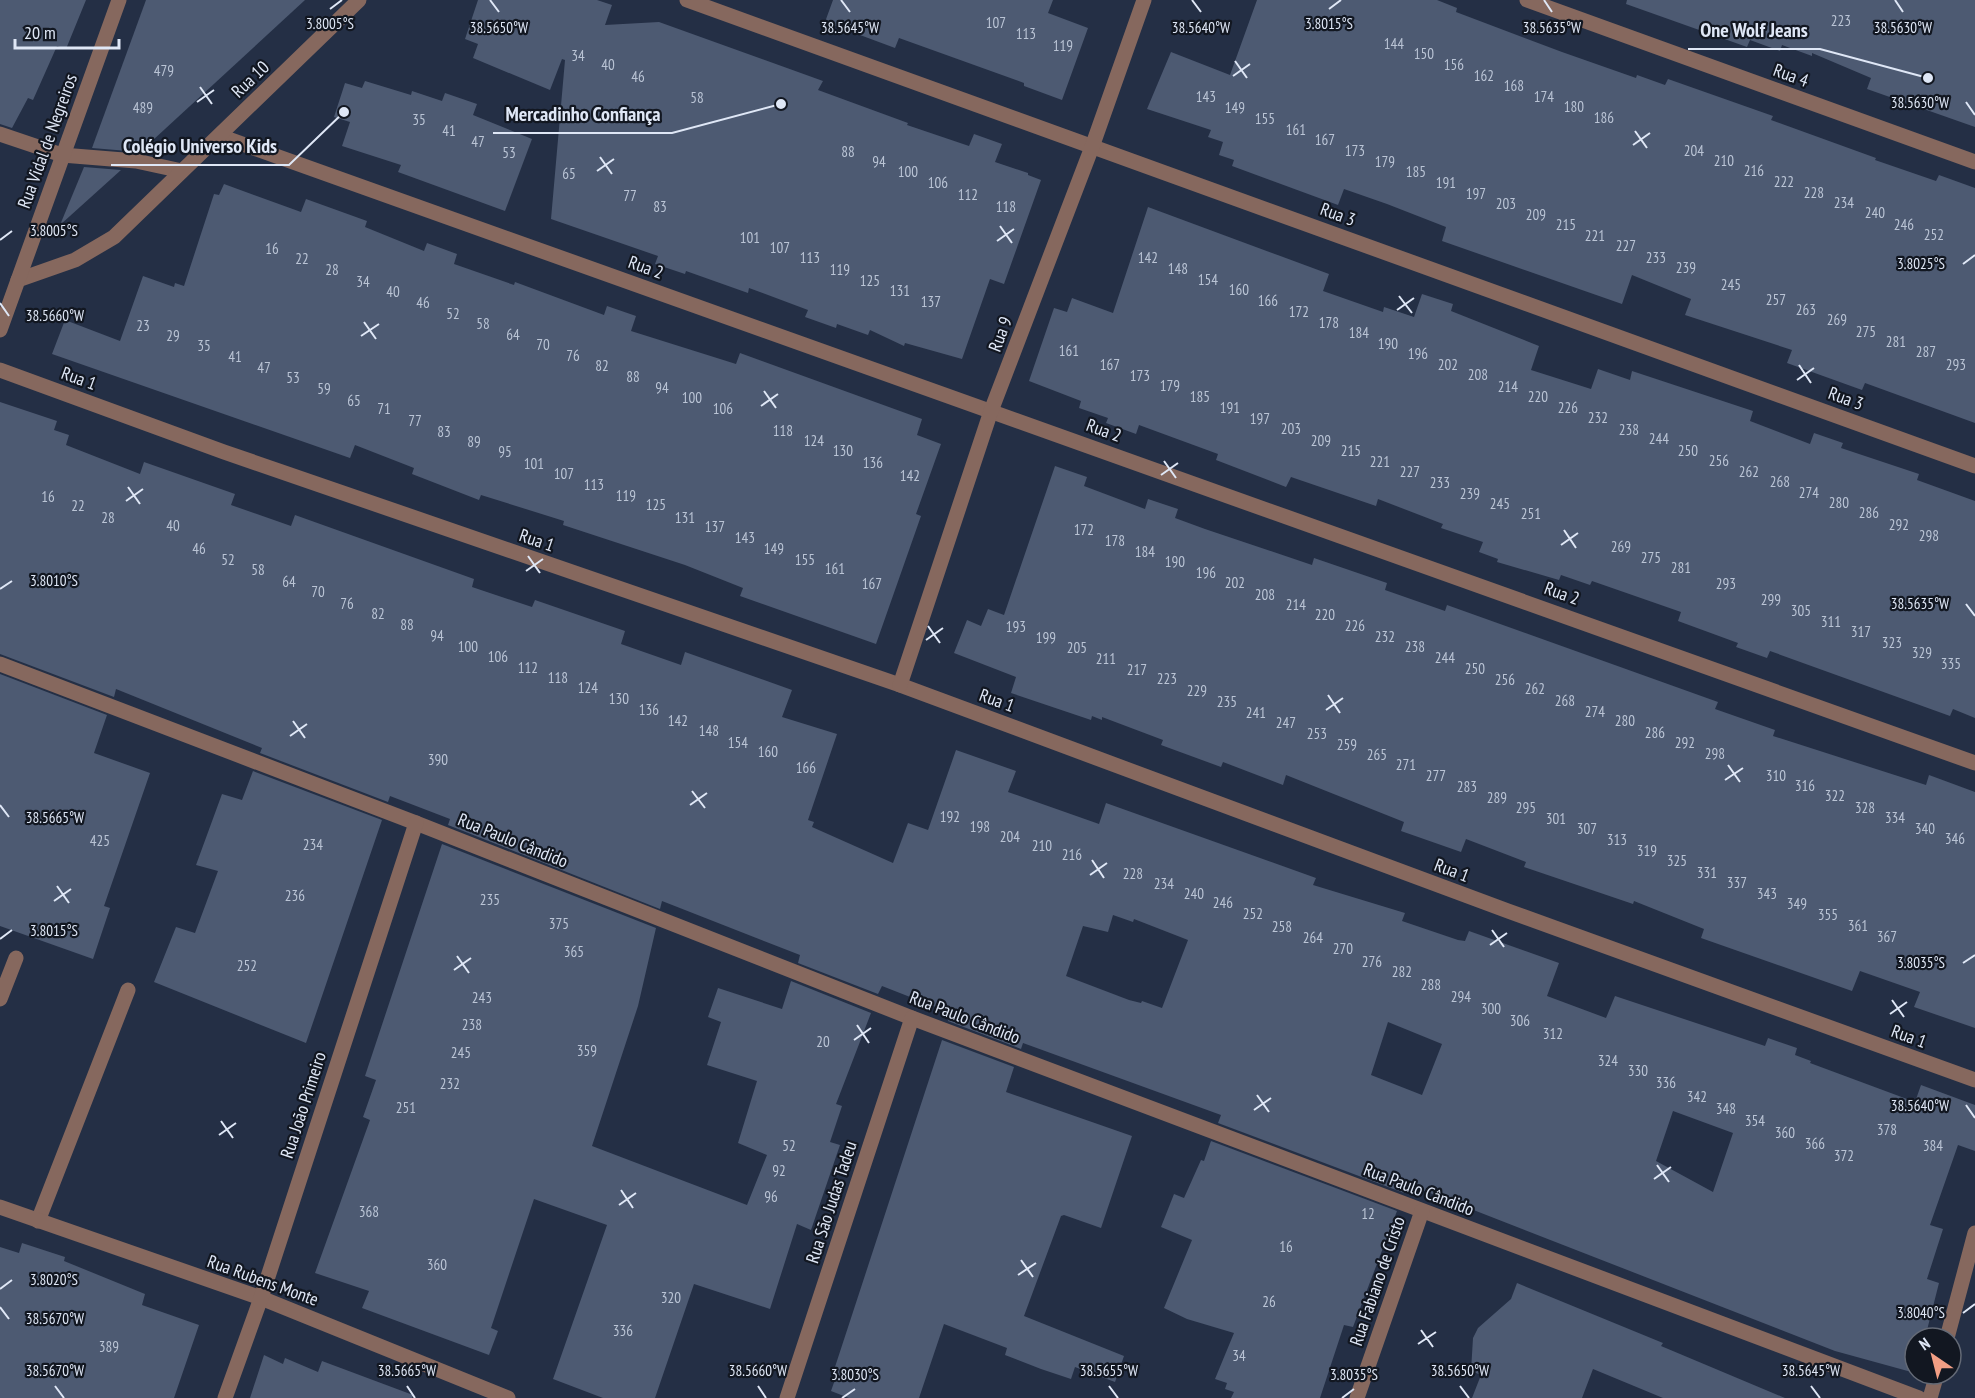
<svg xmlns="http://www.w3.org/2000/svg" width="1975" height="1398" font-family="'PT Sans Narrow',sans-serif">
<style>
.building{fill:#4d5a72;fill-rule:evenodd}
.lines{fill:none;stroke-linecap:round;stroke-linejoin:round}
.service{stroke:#86685e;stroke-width:15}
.minor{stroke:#86685e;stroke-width:15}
.ticks{fill:none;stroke:#dfe7f6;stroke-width:2}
.labels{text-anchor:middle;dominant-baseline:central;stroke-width:4.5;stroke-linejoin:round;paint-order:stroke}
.number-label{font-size:15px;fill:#bac4d5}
.street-label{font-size:18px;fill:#dfe7f6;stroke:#121721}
.ticks-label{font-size:15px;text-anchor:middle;fill:#dfe7f6;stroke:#121721;stroke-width:4.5;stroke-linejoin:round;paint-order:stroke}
.leader{fill:none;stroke:#dfe7f6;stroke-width:2}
.callout-dot{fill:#dfe7f6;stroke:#121721;stroke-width:2}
.callout-label{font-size:20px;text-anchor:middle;font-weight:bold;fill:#dfe7f6;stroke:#121721;stroke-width:4.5;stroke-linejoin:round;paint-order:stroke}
</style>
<rect width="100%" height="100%" fill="#242f45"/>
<g class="building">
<path d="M0,0H86L66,49L57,46L33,100L28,98L12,128L0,124Z"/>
<path d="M146,0H305L140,152L92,148Z"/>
<path d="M478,0H597L612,5L605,25L659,22L823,81L818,90L908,123L907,125L969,146L974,134L1002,144L995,162L1028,173V175L1041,180L1004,284L990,279L962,359L905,343L904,346L870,330L868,335L837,324L836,328L805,317L808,310L749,288L748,293L686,271L685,274L655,264L658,256L551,219L565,60L562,59L550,90L473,58L478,44L465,39Z"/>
<path d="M833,0H1053L1048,13L1088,28L1062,100L1024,86V83L899,38L895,48L825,22Z"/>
<path d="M1257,0H1437L1457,8L1456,12L1562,52L1636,78L1637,75L1665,85L1668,79L1773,116L1771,120L1876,158L1875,160L1936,181L1939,175L1975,188V423L1865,383L1862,390L1787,363L1792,350L1685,315L1691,299L1632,275L1622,304L1442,241L1446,227L1387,204L1344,189L1338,205L1232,166L1234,160L1219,155L1223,142L1208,137L1211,130L1147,109L1171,52L1230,75Z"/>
<path d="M1627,0H1975V127L1867,89L1871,78L1812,53V56L1782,45L1780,51L1750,40L1747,47L1626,4Z"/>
<path d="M365,81L411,95L412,91L442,101L445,93L477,104L473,115L532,139L505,211L398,172L401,165L342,146L350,122L334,117L345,83L362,88Z"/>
<path d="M84,167L121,170L60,225Z"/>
<path d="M224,184L301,212L306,199L367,221L365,227L424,251L427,243L457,254L454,264L514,285L515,282L604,315L607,306L636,316L631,331L736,364L740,353L922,419L917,435L941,444L916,514L921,516L876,644L740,596L743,588L685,565L563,525L564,521L481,495L479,500L412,474L414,468L355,445L350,458L52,354L65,320L120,341L143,276L174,287L175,283L184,286L214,194L219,195Z"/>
<path d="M1148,207L1329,274L1323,291L1383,312L1384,307L1414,317L1422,294L1453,304L1451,311L1539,346L1531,370L1591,389L1598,369L1630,380L1632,371L1753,411L1750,421L1810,444L1814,433L1843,443L1841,448L1919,474L1917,480L1975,501V718L1953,709L1950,716L1770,651L1767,658L1736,647L1738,643L1678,621L1681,612L1592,581L1590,585L1561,575L1559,580L1497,562L1498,559L1479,552L1483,542L1441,528L1443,524L1378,499L1376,506L1291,477L1286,487L1216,460L1218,454L1139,425L1136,434L1106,423L1108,418L1079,408L1081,401L1029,381L1054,308L1067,312L1072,298L1113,313Z"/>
<path d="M0,402L57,421L54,430L69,435L66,445L140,474L144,462L235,494L231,505L291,526L295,515L474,579L472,587L532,607L535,600L625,631L621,644L681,665L685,652L792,690L782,717L837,734L808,820L814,822L812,827L893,863L908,823L928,830L956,750L1016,771L1008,792L1099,824L1106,803L1316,878L1313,885L1405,913L1402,921L1458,940L1465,941L1469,931L1559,963L1547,996L1606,1018L1615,996L1765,1046L1768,1038L1797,1048L1795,1055L1811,1061L1810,1063L1915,1102L1921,1085L1975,1105V1151L1958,1145L1930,1225L1943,1229L1927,1279L1939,1283L1925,1338H1915V1373L1835,1351L1407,1184L1404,1193L1218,1123L1221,1115L1023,1043L1021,1049L948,1021L951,1013L882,986L878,994L798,963L800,955L662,901L660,909L448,825L450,819L390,796L388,802L260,753L262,748L116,689L114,697L0,654ZM1113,915L1133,922L1134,919L1188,940L1162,1008L1142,1001L1141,1003L1129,1000L1066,976L1083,926L1108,932ZM1388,1022L1442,1044L1422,1095L1371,1075ZM1673,1111L1733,1133L1713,1192L1656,1161Z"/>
<path d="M1055,466L1087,477L1084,486L1145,509L1148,499L1178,509L1175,518L1205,529L1312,565L1314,558L1387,583L1385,590L1445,611L1447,605L1718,702L1715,709L1775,730L1773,736L1926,785L1929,775L1975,792V1028L1914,1007L1920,992L1860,971L1852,991L1701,938L1704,929L1634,901L1633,904L1524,867L1526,862L1466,839L1461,852L1401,831L1404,822L1286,775L1283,785L1223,762L1221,767L1161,745L1163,740L1102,717V720L1092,716L1091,720L1011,693L1016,677L954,653L967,620L981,626L988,609L1004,615Z"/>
<path d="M0,674L107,715L94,753L150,773L104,906L110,908L93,959L0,926Z"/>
<path d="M253,771L382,820L306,1043L154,982L176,927L195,933L218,871L196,865L222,794L242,800Z"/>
<path d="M442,844L656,928L638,1006L592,1146L747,1205L767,1155L738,1143L757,1081L707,1065L721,1022L708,1017L718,988L782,1009L791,981L871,1013L836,1104L842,1106L830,1142L840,1145L811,1230L797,1224L770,1309L694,1284L655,1398H603L553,1379L607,1225L534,1199L491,1328L498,1331L489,1355L362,1308L369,1291L315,1273L370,1120L363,1117L376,1080L365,1076Z"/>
<path d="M942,1040L1014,1067L1006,1092L1132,1136L1101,1228L1064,1215L1061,1216L1024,1316L1124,1356L1115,1382L1075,1367L1071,1379L1041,1369L1005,1355L1007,1348L944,1324L919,1398H849L831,1391L838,1371L834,1370Z"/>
<path d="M1211,1141L1397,1211L1353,1327L1344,1325L1320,1398H1231L1234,1392L1225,1389L1227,1383L1215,1379L1234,1333L1187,1319L1164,1308L1192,1240L1161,1227L1174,1194L1184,1198L1201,1160L1204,1161Z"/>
<path d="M22,1243L65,1257L64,1261L145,1294L142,1305L199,1325L174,1398H0V1247L19,1253Z"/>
<path d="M1517,1283L1663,1343L1661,1346L1785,1398H1663L1593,1369L1582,1398H1472L1481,1375L1471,1371L1473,1338L1478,1328L1511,1299Z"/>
<path d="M264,1355L283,1364L285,1358L318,1372L322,1361L413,1395L412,1398H250Z"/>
</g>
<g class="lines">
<g class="service">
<path d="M0,999L16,958"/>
<path d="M38,1221L128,990"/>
</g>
<g class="minor">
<path d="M687,0L1975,466"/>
<path d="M1527,0L1975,162"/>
<path d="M0,134L62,155L136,161L182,171"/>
<path d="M220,136L1975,763"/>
<path d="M18,280L75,260L114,237L359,0"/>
<path d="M0,330L119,0"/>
<path d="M0,370L224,452L900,685L1508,911L1975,1080"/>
<path d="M0,664L416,823L912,1018L1919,1398"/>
<path d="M900,685L991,411L1092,147L1144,0"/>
<path d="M0,1207L261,1298L508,1398"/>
<path d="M1947,1338L1975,1233"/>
<path d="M225,1398L261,1298L416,823"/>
<path d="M787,1398L912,1018"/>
<path d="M1357,1398L1422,1211"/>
<path d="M1930,1398L1937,1374"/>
</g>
</g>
<path class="ticks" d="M490,0L499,12M841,0L850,12M1192,0L1201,12M1544,0L1552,12M1895,0L1903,12M330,9L342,0M1329,9L1341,0M1235,61L1247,78M1233,76L1250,64M200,87L212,104M197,102L214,90M1966,102L1975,115M1635,131L1647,148M1633,145L1650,133M600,157L612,174M597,171L614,159M1000,226L1012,243M0,240L12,231M997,241L1014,229M1963,264L1975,255M1399,296L1412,313M0,303L9,316M1397,310L1414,298M364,322L376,339M361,336L379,324M1799,365L1811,383M1797,380L1814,368M764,391L776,408M761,406L778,394M1164,461L1176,478M1161,475L1178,463M128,487L140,504M126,501L143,489M1564,530L1576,548M1561,545L1578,533M528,556L540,573M526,571L543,559M0,589L12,581M1966,604L1975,616M928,626L940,643M926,640L943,628M1328,695L1340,713M1326,710L1343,698M293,721L305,738M290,736L307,724M1728,765L1740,782M1725,780L1743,768M692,791L705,808M0,805L9,817M690,805L707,793M1092,860L1104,878M1090,875L1107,863M57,886L69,903M54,901L71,889M1492,930L1504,947M0,939L12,930M1490,945L1507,933M457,956L469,973M1963,963L1975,955M454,970L471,958M1892,1000L1904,1017M1890,1014L1907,1002M857,1025L869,1043M854,1040L871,1028M1257,1095L1269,1112M1966,1105L1975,1118M1254,1110L1271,1098M221,1121L233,1138M219,1135L236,1123M1657,1165L1669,1182M1654,1179L1671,1167M621,1190L633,1208M619,1205L636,1193M1021,1260L1033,1277M1018,1275L1036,1263M0,1289L12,1280M0,1307L9,1319M1963,1313L1975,1304M1421,1330L1433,1347M1418,1344L1436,1332M55,1386L64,1398M407,1386L415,1398M758,1386L766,1398M1109,1386L1118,1398M1460,1386L1469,1398M1811,1386L1820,1398M842,1398L855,1389M1342,1398L1354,1389"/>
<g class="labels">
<g class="number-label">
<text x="1841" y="20">223</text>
<text x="996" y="22">107</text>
<text x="1026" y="33">113</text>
<text x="1394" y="43">144</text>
<text x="1063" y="45">119</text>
<text x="1424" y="53">150</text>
<text x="578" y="55">34</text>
<text x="608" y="64">40</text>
<text x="1454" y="64">156</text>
<text x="164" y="70">479</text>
<text x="1484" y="75">162</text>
<text x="638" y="76">46</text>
<text x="1514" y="85">168</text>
<text x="1206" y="96">143</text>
<text x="1544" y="96">174</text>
<text x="697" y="97">58</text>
<text x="1574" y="106">180</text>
<text x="143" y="107">489</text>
<text x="1235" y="107">149</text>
<text x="1604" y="117">186</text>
<text x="1265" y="118">155</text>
<text x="419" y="119">35</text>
<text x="1296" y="129">161</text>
<text x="449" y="130">41</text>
<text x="1325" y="139">167</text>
<text x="478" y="141">47</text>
<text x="1355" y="150">173</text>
<text x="1694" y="150">204</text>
<text x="848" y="151">88</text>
<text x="509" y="152">53</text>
<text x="1724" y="160">210</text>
<text x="879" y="161">94</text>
<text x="1385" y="161">179</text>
<text x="1754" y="170">216</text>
<text x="908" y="171">100</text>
<text x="1416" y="171">185</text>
<text x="569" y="173">65</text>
<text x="1784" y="181">222</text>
<text x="938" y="182">106</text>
<text x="1446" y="182">191</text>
<text x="1814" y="192">228</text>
<text x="1476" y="193">197</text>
<text x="968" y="194">112</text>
<text x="630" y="195">77</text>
<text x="1844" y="202">234</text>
<text x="1506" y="203">203</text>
<text x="660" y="206">83</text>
<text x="1006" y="206">118</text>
<text x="1875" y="212">240</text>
<text x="1536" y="214">209</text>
<text x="1566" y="224">215</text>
<text x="1904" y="224">246</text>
<text x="1934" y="234">252</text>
<text x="1595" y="235">221</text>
<text x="750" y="237">101</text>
<text x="1626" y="245">227</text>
<text x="780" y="247">107</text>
<text x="272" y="248">16</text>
<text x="810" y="257">113</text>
<text x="1148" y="257">142</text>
<text x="1656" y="257">233</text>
<text x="302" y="258">22</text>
<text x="1686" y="267">239</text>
<text x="1178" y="268">148</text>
<text x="332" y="269">28</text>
<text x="840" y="269">119</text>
<text x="1208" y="279">154</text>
<text x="870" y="280">125</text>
<text x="363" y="281">34</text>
<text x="1731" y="284">245</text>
<text x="1239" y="289">160</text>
<text x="900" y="290">131</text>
<text x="393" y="291">40</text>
<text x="1776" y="299">257</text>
<text x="1268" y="300">166</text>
<text x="931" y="301">137</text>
<text x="423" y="302">46</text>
<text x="1806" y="309">263</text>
<text x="1299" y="311">172</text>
<text x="453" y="313">52</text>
<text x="1837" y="319">269</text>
<text x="1329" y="322">178</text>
<text x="483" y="323">58</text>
<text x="143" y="325">23</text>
<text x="1866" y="331">275</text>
<text x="1359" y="332">184</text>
<text x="513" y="334">64</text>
<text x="173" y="335">29</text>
<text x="1896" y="341">281</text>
<text x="1388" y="343">190</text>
<text x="543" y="344">70</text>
<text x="204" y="345">35</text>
<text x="1069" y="350">161</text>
<text x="1926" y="351">287</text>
<text x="1418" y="353">196</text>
<text x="573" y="355">76</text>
<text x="235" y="356">41</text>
<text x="1110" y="364">167</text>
<text x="1448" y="364">202</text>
<text x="1956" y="364">293</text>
<text x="602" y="365">82</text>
<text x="264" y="367">47</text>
<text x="1478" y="374">208</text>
<text x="1140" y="375">173</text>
<text x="633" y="376">88</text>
<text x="293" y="377">53</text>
<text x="1170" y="385">179</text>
<text x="1508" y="386">214</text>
<text x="662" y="387">94</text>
<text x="324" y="388">59</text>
<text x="1200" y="396">185</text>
<text x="1538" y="396">220</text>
<text x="692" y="397">100</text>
<text x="354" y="400">65</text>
<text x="1230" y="407">191</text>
<text x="1568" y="407">226</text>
<text x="384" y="408">71</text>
<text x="723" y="408">106</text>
<text x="1598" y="417">232</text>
<text x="1260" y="418">197</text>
<text x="415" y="420">77</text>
<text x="1291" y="428">203</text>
<text x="1629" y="429">238</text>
<text x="783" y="430">118</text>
<text x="444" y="431">83</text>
<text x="1659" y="438">244</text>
<text x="814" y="440">124</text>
<text x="1321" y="440">209</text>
<text x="474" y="441">89</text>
<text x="843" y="450">130</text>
<text x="1351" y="450">215</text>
<text x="1688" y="450">250</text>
<text x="505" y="451">95</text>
<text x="1719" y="460">256</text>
<text x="1380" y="461">221</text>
<text x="873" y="462">136</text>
<text x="534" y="463">101</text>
<text x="1410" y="471">227</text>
<text x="1749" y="471">262</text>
<text x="564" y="473">107</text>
<text x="910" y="475">142</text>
<text x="1780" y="481">268</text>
<text x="1440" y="482">233</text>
<text x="594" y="484">113</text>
<text x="1809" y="492">274</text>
<text x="1470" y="493">239</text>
<text x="626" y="495">119</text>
<text x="48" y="496">16</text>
<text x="1839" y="502">280</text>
<text x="1500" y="503">245</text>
<text x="656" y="504">125</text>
<text x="78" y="505">22</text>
<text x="1869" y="512">286</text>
<text x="1531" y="513">251</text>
<text x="108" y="517">28</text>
<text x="685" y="517">131</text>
<text x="1899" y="524">292</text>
<text x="173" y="525">40</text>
<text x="715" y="526">137</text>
<text x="1084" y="529">172</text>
<text x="1929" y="535">298</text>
<text x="745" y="537">143</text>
<text x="1115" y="540">178</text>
<text x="1621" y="546">269</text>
<text x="199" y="548">46</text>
<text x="774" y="548">149</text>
<text x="1145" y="551">184</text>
<text x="1651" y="557">275</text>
<text x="228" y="559">52</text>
<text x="805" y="559">155</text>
<text x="1175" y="561">190</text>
<text x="1681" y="567">281</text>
<text x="835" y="568">161</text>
<text x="258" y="569">58</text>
<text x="1206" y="572">196</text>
<text x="289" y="581">64</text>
<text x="1235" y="582">202</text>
<text x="872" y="583">167</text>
<text x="1726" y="583">293</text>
<text x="318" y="591">70</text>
<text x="1265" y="594">208</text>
<text x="1771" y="599">299</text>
<text x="347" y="603">76</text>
<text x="1296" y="604">214</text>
<text x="1801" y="610">305</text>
<text x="378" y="613">82</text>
<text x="1325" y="614">220</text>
<text x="1831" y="621">311</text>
<text x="407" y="624">88</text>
<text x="1355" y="625">226</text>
<text x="1016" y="626">193</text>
<text x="1861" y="631">317</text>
<text x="437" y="635">94</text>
<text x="1385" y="636">232</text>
<text x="1046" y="637">199</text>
<text x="1892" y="642">323</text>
<text x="468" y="646">100</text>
<text x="1415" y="646">238</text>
<text x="1077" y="647">205</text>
<text x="1922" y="652">329</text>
<text x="498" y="656">106</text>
<text x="1445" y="657">244</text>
<text x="1106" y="658">211</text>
<text x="1951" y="663">335</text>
<text x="528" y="667">112</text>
<text x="1475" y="668">250</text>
<text x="1137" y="669">217</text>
<text x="558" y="677">118</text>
<text x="1167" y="678">223</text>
<text x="1505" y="679">256</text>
<text x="588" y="687">124</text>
<text x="1535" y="688">262</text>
<text x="1197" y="690">229</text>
<text x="619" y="698">130</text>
<text x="1565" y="700">268</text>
<text x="1227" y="701">235</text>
<text x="649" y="709">136</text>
<text x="1595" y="711">274</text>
<text x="1256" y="712">241</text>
<text x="678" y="720">142</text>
<text x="1625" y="720">280</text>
<text x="1286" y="722">247</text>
<text x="709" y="730">148</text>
<text x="1655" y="732">286</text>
<text x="1317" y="733">253</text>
<text x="738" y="742">154</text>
<text x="1685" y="742">292</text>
<text x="1347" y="744">259</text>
<text x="768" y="751">160</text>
<text x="1715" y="753">298</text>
<text x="1377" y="754">265</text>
<text x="438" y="759">390</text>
<text x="1406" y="764">271</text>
<text x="806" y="767">166</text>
<text x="1436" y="775">277</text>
<text x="1776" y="775">310</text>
<text x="1805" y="785">316</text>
<text x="1467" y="786">283</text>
<text x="1835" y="795">322</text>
<text x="1497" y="797">289</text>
<text x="1526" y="807">295</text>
<text x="1865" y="807">328</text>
<text x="950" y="816">192</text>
<text x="1895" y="817">334</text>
<text x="1556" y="818">301</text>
<text x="980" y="826">198</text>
<text x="1587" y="828">307</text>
<text x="1925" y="828">340</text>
<text x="1010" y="836">204</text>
<text x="1955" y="838">346</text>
<text x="1617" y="839">313</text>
<text x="100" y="840">425</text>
<text x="313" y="844">234</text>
<text x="1042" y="845">210</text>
<text x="1647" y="850">319</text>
<text x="1072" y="854">216</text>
<text x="1677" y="860">325</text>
<text x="1707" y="872">331</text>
<text x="1133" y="873">228</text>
<text x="1737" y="882">337</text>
<text x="1164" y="883">234</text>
<text x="1194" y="893">240</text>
<text x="1767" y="893">343</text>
<text x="295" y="895">236</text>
<text x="490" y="899">235</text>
<text x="1223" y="902">246</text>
<text x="1797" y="903">349</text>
<text x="1253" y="913">252</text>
<text x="1828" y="914">355</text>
<text x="559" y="923">375</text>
<text x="1858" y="925">361</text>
<text x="1282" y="926">258</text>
<text x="1887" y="936">367</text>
<text x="1313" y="937">264</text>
<text x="1343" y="948">270</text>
<text x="574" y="951">365</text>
<text x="1372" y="961">276</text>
<text x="247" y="965">252</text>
<text x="1402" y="971">282</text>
<text x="1431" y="984">288</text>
<text x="1461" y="996">294</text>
<text x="482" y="997">243</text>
<text x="1491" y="1008">300</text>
<text x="1520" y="1020">306</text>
<text x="472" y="1024">238</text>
<text x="1553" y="1033">312</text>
<text x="823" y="1041">20</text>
<text x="587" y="1050">359</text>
<text x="461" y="1052">245</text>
<text x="1608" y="1060">324</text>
<text x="1638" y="1070">330</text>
<text x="1666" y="1082">336</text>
<text x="450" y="1083">232</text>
<text x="1697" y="1096">342</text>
<text x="406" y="1107">251</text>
<text x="1726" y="1108">348</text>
<text x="1755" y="1120">354</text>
<text x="1887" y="1129">378</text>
<text x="1785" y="1132">360</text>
<text x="1815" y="1143">366</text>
<text x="789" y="1145">52</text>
<text x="1933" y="1145">384</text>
<text x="1844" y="1155">372</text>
<text x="779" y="1170">92</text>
<text x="771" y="1196">96</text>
<text x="369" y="1211">368</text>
<text x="1368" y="1213">12</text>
<text x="1286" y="1246">16</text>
<text x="437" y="1264">360</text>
<text x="671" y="1297">320</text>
<text x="1269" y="1301">26</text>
<text x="623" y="1330">336</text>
<text x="109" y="1346">389</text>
<text x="1239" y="1355">34</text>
</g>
<g class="street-label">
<text transform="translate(1791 75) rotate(20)">Rua 4</text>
<text transform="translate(250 79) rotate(-44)">Rua 10</text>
<text transform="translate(47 141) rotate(-70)">Rua Vidal de Negreiros</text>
<text transform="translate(1338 214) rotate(20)">Rua 3</text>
<text transform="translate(646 267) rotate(20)">Rua 2</text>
<text transform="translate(1000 334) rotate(-69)">Rua 9</text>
<text transform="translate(79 378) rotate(20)">Rua 1</text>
<text transform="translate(1846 398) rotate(20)">Rua 3</text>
<text transform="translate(1104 430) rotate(20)">Rua 2</text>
<text transform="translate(537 540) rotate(19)">Rua 1</text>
<text transform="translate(1562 593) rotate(20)">Rua 2</text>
<text transform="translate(997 700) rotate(20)">Rua 1</text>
<text transform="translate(513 840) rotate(22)">Rua Paulo Cândido</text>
<text transform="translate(1452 870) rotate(21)">Rua 1</text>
<text transform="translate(965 1017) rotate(21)">Rua Paulo Cândido</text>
<text transform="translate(1909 1036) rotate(20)">Rua 1</text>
<text transform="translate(303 1105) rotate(-72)">Rua João Primeiro</text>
<text transform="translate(1419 1189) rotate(21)">Rua Paulo Cândido</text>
<text transform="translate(831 1202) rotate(-72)">Rua São Judas Tadeu</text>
<text transform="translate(263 1280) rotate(20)">Rua Rubens Monte</text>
<text transform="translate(1377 1281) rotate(-71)">Rua Fabiano de Cristo</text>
</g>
</g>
<g class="ticks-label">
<text x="330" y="29">3.8005°S</text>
<text x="1329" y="29">3.8015°S</text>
<text x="1903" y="33">38.5630°W</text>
<text x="499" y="33">38.5650°W</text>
<text x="850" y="33">38.5645°W</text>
<text x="1201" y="33">38.5640°W</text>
<text x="1552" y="33">38.5635°W</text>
<text x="1920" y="108">38.5630°W</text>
<text x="54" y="236">3.8005°S</text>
<text x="1921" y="269">3.8025°S</text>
<text x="55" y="321">38.5660°W</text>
<text x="54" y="586">3.8010°S</text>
<text x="1920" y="609">38.5635°W</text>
<text x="55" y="823">38.5665°W</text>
<text x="54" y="936">3.8015°S</text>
<text x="1921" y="968">3.8035°S</text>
<text x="1920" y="1111">38.5640°W</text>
<text x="54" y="1285">3.8020°S</text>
<text x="1921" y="1318">3.8040°S</text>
<text x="55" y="1324">38.5670°W</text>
<text x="55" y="1376">38.5670°W</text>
<text x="407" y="1376">38.5665°W</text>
<text x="758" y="1376">38.5660°W</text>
<text x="1109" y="1376">38.5655°W</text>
<text x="1460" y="1376">38.5650°W</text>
<text x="1811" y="1376">38.5645°W</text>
<text x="855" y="1380">3.8030°S</text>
<text x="1354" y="1380">3.8035°S</text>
</g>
<path class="leader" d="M1928 78L1820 49H1688M781 104L672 133H493M344 112L289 165H111"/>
<g class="callout-dot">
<circle cx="1928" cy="78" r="6"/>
<circle cx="781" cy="104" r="6"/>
<circle cx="344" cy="112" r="6"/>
</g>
<g class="callout-label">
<text x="1754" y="37">One Wolf Jeans</text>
<text x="583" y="121">Mercadinho Confiança</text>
<text x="200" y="153">Colégio Universo Kids</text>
</g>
<g transform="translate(1933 1356) rotate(325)"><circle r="28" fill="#121721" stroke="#646a76" stroke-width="1.5"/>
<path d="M0-4.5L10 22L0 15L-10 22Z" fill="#f39f85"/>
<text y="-9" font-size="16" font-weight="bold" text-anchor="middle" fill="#dfe7f6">N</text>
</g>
<path d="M15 39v9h104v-9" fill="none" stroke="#dfe7f6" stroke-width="3"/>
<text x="24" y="39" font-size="18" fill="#dfe7f6" stroke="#121721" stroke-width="4.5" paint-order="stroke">20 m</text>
</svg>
